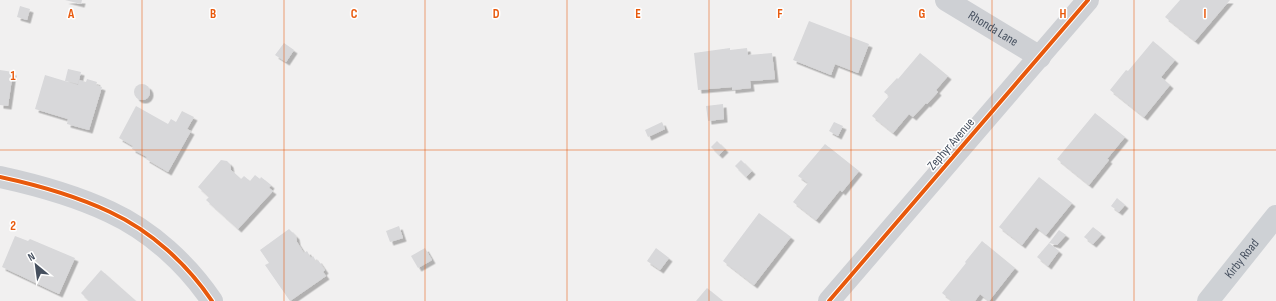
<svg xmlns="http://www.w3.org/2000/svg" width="1276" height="301" font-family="'Sofia Sans Condensed',sans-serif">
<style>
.building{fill:#d8d8da;filter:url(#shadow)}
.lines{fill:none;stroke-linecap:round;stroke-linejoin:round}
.street{stroke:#ced0d4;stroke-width:22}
.secondary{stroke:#ced1d5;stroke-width:22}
.cycleway-casing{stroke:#fff;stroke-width:6}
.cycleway{stroke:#e8590c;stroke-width:4}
.grid{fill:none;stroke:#e8590c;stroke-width:1;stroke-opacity:0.55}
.labels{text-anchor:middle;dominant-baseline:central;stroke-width:3;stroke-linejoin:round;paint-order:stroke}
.street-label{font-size:13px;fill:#454f5e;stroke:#fff}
.grid-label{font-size:13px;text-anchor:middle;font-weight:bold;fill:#e8590c;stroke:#fff;stroke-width:3;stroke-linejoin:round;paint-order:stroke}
</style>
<defs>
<filter id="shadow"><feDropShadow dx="3.5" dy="3.5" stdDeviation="0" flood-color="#0004"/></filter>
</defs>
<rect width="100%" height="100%" fill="#f1f0f0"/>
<g class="building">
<path d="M65,0H82L81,4Z"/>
<path d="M1180,0H1230L1195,41L1165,17Z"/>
<path d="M20,6L30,9L27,20L17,17Z"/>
<path d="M809,21L869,44L858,73L835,64L831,75L793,60Z"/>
<path d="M1153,41L1175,60L1161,77L1170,85L1144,117L1110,90L1126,70L1128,71Z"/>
<path d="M284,43L294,50L286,62L275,55Z"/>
<path d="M730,48V50L747,48L748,55L772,53L775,79L750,81L751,88L732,90V87L698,90L694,53Z"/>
<path d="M920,53L948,76L936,90L938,92L927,104L926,103L913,117L909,114L893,133L872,116L889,96L884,92L897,78L898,79Z"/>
<path d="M68,69L81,72L78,84L65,81Z"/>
<path d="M0,70L13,72L8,106L0,105Z"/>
<path d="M45,75L78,85L79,80L86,82L87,79L97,82L96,85L102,87L89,130L67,124L68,119L35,109Z"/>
<circle cx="142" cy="92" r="8"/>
<path d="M723,104L724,119L708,121L706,106Z"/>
<path d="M136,106L168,124L171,119L176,122L182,111L194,117L187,129L191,131L168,172L146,159L147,157L132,149L133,146L119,138Z"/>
<path d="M1095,113L1125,137L1107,159L1109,160L1089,185L1057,159Z"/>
<path d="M662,122L665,129L648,137L645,130Z"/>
<path d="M834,122L843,126L838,136L829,131Z"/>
<path d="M717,141L725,149L719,155L711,147Z"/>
<path d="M825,144L859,171L842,192L840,190L816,220L793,202L808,183L798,176Z"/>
<path d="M221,160L227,161L230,164L231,170L241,179L244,176L250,181L255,175L260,179L261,177L271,185L269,188L273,191L238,229L206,200L209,197L198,187Z"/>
<path d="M741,160L752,171L746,177L735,166Z"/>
<path d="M1039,177L1072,203L1046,235L1036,227L1022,245L999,227Z"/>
<path d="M1117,198L1125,205L1119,212L1111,206Z"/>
<path d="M759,213L791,237L754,285L723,261Z"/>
<path d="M399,226L403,238L390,242L386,231Z"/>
<path d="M1093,227L1102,234L1093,244L1084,237Z"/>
<path d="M289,229L296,236L297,242L304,253L307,251L311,258L313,256L316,261L318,260L325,270L323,272L326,276L290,301L265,265L269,263L260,250Z"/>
<path d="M1059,230L1066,235L1057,245L1049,243Z"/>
<path d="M15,236L28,241L30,239L75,258L59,294L2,267Z"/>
<path d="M982,241L1015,268L989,301L980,294L975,301H952L942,293L966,263L965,262Z"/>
<path d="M1049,243L1059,251L1048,266L1037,257Z"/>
<path d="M425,248L432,260L418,268L411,256Z"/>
<path d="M656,248L669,258L660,270L647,261Z"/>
<path d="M101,270L136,301H89L81,293Z"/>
<path d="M707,288L723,301H696Z"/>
</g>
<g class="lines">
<g class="street">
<path id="s1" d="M946,0L1040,57"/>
<path d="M0,177C37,185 76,196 110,212C151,231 187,264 212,301"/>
<path d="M829,301L1088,0"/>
</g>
<path class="secondary" id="s2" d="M1208,301L1276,216"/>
<g class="cycleway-casing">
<g id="cycleway">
<path d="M0,177C37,185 76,196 110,212C151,231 187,264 212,301"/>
<path d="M829,301L1088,0"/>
</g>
</g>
<use href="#cycleway" class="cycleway"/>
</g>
<path class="grid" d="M142,0V301M284,0V301M425,0V301M567,0V301M709,0V301M851,0V301M992,0V301M1134,0V301M0,150H1276"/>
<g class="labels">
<g class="street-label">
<text stroke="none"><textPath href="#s1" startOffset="55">Rhonda Lane</textPath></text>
<text transform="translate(951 144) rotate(-49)">Zephyr Avenue</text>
<text stroke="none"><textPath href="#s2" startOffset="54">Kirby Road</textPath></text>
</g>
</g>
<g class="grid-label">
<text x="71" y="18">A</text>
<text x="213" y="18">B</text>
<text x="354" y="18">C</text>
<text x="496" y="18">D</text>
<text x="638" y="18">E</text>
<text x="780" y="18">F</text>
<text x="922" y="18">G</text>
<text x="1063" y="18">H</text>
<text x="1205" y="18">I</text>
<text x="13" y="80">1</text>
<text x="13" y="230">2</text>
</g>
<g transform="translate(36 265) rotate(331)" stroke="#ffffff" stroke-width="3" paint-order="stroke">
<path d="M0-3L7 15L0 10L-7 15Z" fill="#454f5e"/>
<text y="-6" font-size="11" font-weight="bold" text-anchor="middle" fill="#454f5e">N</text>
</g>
</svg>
